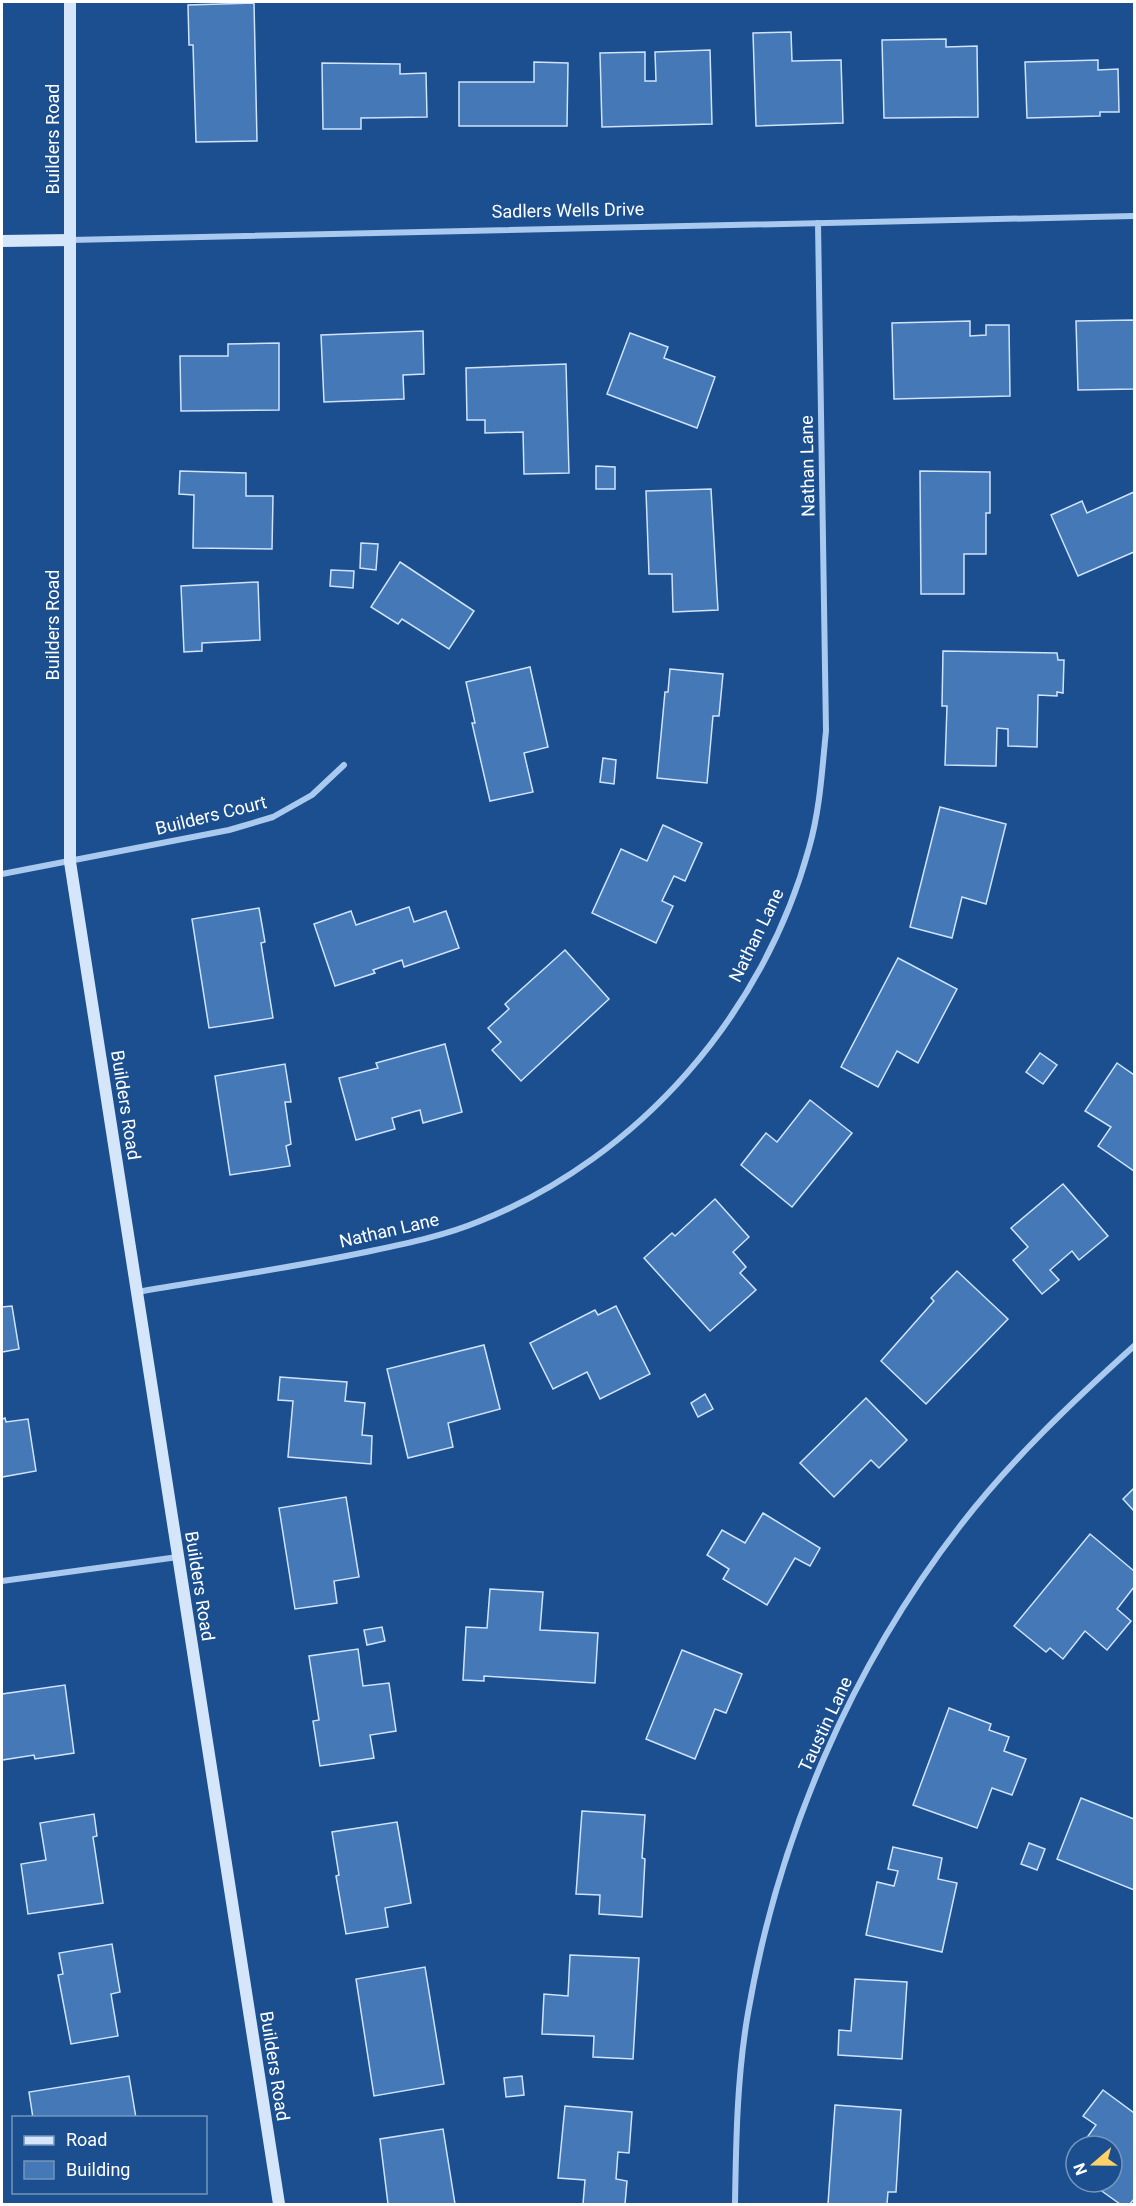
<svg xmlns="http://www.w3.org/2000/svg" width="1136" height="2206" font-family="Roboto,sans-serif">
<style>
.building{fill:#4478b7;stroke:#cfe3fa;stroke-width:1.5}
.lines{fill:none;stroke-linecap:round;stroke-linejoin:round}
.street{stroke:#a9c9ee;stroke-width:6}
.secondary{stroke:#d6e6fa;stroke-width:12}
.labels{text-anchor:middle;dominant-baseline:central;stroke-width:4.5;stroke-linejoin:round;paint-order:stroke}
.street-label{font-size:18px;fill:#fff;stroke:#1b4f8f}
</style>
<rect width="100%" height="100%" fill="#1b4f8f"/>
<g class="building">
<path d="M254,3L257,141L196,142L193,45H189L188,5Z"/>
<path d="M791,32L792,61L841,60L843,123L756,126L753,33Z"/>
<path d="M946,39V47L977,46L978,117L884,118L882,40Z"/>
<path d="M710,50L712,124L602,127L600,53L645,52V81H656L655,52Z"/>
<path d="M1098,60V70L1118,69L1119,112H1100V116L1027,118L1025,62Z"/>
<path d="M534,62L568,63L567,126H459V82H534Z"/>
<path d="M322,63L400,64V74L426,73L427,117L361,118V129H323Z"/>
<path d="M1134,320V389L1078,390L1076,321Z"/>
<path d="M970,321V336L986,335V325H1009L1010,396L894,399L892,323Z"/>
<path d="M423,331L424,374L403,375L404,399L324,402L321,335Z"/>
<path d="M630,333L668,347L664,358L715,377L697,428L607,394Z"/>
<path d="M279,343V410L181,411L180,356H228V344Z"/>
<path d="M566,364L569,473L524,474L523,432L485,433V420H467L466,368Z"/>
<path d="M596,466L615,467V489H596Z"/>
<path d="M180,471L246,473V496H273L272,549L193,548L194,495L179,494Z"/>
<path d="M920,471L990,472V513H986V554H964V594H921Z"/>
<path d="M711,489L718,610L673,612L672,574H649L646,491Z"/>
<path d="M1134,492V552L1078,576L1051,515L1082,501L1087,513Z"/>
<path d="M361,543L378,544L376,570L360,568Z"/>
<path d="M400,562L474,611L449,649L402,619L398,624L371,607Z"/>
<path d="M331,570L354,571L353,588L330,586Z"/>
<path d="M258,582L260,640L202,643V651L184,652L181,586Z"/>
<path d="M943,651L1057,653L1058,660H1064L1063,693L1057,692V696L1038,695L1037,747L1008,746V729L997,728L996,766L945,765L947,706H942Z"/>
<path d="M530,667L548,747L524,753L533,792L490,801L472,723H475L466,682Z"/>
<path d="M670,669L723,674L719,716H713L707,783L657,778L665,692H668Z"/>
<path d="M603,758L616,760L614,784L600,782Z"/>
<path d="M940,807L1006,824L986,904L962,897L952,938L910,927Z"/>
<path d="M663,825L702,843L685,881L674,876L662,901L673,906L656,943L592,913L621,849L647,861Z"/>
<path d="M409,907L414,922L446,911L459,948L404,967L402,960L373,970L375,973L335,986L314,924L351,911L356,925Z"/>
<path d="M259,908L265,942L261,943L273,1018L209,1028L192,919Z"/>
<path d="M565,950L609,999L521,1081L492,1050L501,1042L488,1028L509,1009L505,1004Z"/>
<path d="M898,958L957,989L918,1063L897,1051L878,1087L841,1067Z"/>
<path d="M445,1044L462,1112L423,1123L420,1110L392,1118L395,1129L356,1140L339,1078L378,1068L376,1063Z"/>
<path d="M1040,1053L1057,1065L1043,1084L1026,1072Z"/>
<path d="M1117,1063L1134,1075V1171L1098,1146L1111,1127L1085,1111Z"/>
<path d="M285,1064L291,1102H285L291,1144L286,1146L290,1166L230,1175L215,1076Z"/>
<path d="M810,1100L852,1133L792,1207L741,1165L766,1133L777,1142Z"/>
<path d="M1063,1184L1108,1236L1079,1260L1072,1251L1050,1270L1059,1280L1042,1294L1013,1260L1028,1247L1011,1228Z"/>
<path d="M715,1199L749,1237L733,1252L746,1267L740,1273L756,1290L710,1331L644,1258L672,1233L675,1236Z"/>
<path d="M957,1271L1008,1319L926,1404L881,1361L934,1301L931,1298Z"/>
<path d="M12,1306L19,1349L2,1352V1307Z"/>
<path d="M616,1306L650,1374L600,1399L587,1372L553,1389L530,1343L595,1310L598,1315Z"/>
<path d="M484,1345L500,1409L448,1423L453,1447L408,1458L387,1369Z"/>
<path d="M280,1377L347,1382L345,1401L365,1403L362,1435L372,1436L371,1464L288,1457L293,1401L278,1400Z"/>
<path d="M705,1394L713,1409L698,1417L691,1403Z"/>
<path d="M866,1398L907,1440L879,1468L871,1460L834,1497L800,1463Z"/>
<path d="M5,1418L6,1422L28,1419L36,1471L2,1477V1419Z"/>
<path d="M1134,1488V1511L1123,1499Z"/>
<path d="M346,1497L359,1577L334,1581L337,1603L295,1609L279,1508Z"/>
<path d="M763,1513L820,1548L810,1566L795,1558L767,1605L723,1579L729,1569L707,1555L722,1530L745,1543Z"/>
<path d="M1090,1534L1134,1571V1587L1117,1609L1131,1621L1107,1650L1085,1631L1063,1659L1050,1648L1046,1652L1014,1626Z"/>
<path d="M490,1589L543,1592L540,1630L598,1633L595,1683L484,1676V1681L463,1680L466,1627L487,1628Z"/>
<path d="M382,1627L385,1641L367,1645L364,1630Z"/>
<path d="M358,1649L363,1686L389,1683L396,1731L370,1735L374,1758L320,1766L313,1721L319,1720L309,1656Z"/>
<path d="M682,1650L742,1674L726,1713L715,1709L695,1759L646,1739Z"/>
<path d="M65,1685L74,1753L35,1759L34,1755L2,1760V1694Z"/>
<path d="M949,1708L991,1724L989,1730L1009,1737L1004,1751L1026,1759L1012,1795L992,1788L977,1828L913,1805Z"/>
<path d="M1081,1798L1134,1819V1890L1057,1859Z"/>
<path d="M582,1811L645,1815L642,1858L645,1859L642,1917L599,1914L600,1895L576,1894Z"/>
<path d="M94,1814L97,1836L93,1837L103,1903L28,1914L21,1864L46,1860L40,1823Z"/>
<path d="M397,1822L411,1903L385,1908L388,1927L346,1934L336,1876L339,1875L332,1832Z"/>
<path d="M1029,1843L1045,1849L1037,1870L1021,1864Z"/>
<path d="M893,1847L942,1858L938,1879L957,1883L942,1952L866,1935L877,1882L894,1886L898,1871L888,1869Z"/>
<path d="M112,1944L120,1992L111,1994L118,2036L71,2044L58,1975L63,1974L59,1953Z"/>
<path d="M570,1955L639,1958L633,2059L593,2057L594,2036L542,2034L544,1994L568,1996Z"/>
<path d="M425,1967L444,2084L374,2096L356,1979Z"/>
<path d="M855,1979L907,1982L902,2059L838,2055L839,2030L851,2031Z"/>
<path d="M129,2076L136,2118H33L29,2092Z"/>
<path d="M522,2076L524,2095L506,2097L504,2078Z"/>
<path d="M1103,2090L1134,2113V2199L1130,2204H1120L1092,2184L1094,2182H1112V2146H1081L1096,2125L1083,2116Z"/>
<path d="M835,2105L901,2110L896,2192H888L887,2204H828Z"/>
<path d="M565,2106L632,2112L629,2153L618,2152L616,2179L627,2181L625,2204H583L585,2180L558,2178Z"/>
<path d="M443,2129L455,2204H388L380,2139Z"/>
</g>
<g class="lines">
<g class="street">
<path d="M70,240L1134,216"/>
<path d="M2,874L229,830L273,817L312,795L344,765"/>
<path d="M137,1292C213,1279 290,1268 366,1252C404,1244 444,1236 480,1221C640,1157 764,1013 809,848C820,810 822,770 826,731L818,223"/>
<path d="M2,1581L178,1557"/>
<path d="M735,2204C736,2141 737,2076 748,2013C778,1838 851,1667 960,1526C1011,1460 1072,1402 1134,1346"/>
</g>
<g class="secondary">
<path d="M70,2V862L279,2204"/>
<path d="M2,241L70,240"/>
</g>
</g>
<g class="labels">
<g class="street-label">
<text transform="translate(52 139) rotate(-90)">Builders Road</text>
<text transform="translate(568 210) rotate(-1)">Sadlers Wells Drive</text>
<text transform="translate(807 466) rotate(-91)">Nathan Lane</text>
<text transform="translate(52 625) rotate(-90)">Builders Road</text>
<text transform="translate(211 815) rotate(-14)">Builders Court</text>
<text transform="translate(756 935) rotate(-64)">Nathan Lane</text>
<text transform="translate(126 1105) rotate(81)">Builders Road</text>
<text transform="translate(389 1230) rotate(-13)">Nathan Lane</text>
<text transform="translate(200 1586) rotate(81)">Builders Road</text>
<text transform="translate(825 1724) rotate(-65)">Taustin Lane</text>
<text transform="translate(275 2066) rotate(81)">Builders Road</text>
</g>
</g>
<rect width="1136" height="2206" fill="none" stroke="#ffffff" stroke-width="6"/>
<rect x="12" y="2116" width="195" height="78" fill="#1b4f8f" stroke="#7695bc" stroke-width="1.5"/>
<rect x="24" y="2136" width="30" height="9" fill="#d6e6fa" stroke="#7695bc" stroke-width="1.5"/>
<text x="66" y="2146" font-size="18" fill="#ffffff">Road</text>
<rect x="24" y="2161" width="30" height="18" fill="#4478b7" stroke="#7695bc" stroke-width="1.5"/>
<text x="66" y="2176" font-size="18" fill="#ffffff">Building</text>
<g transform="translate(1094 2164) rotate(250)"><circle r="28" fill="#1b4f8f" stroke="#7695bc" stroke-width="1.5"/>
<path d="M0-4.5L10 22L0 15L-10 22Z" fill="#ffd166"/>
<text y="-9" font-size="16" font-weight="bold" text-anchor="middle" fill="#ffffff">N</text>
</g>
</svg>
